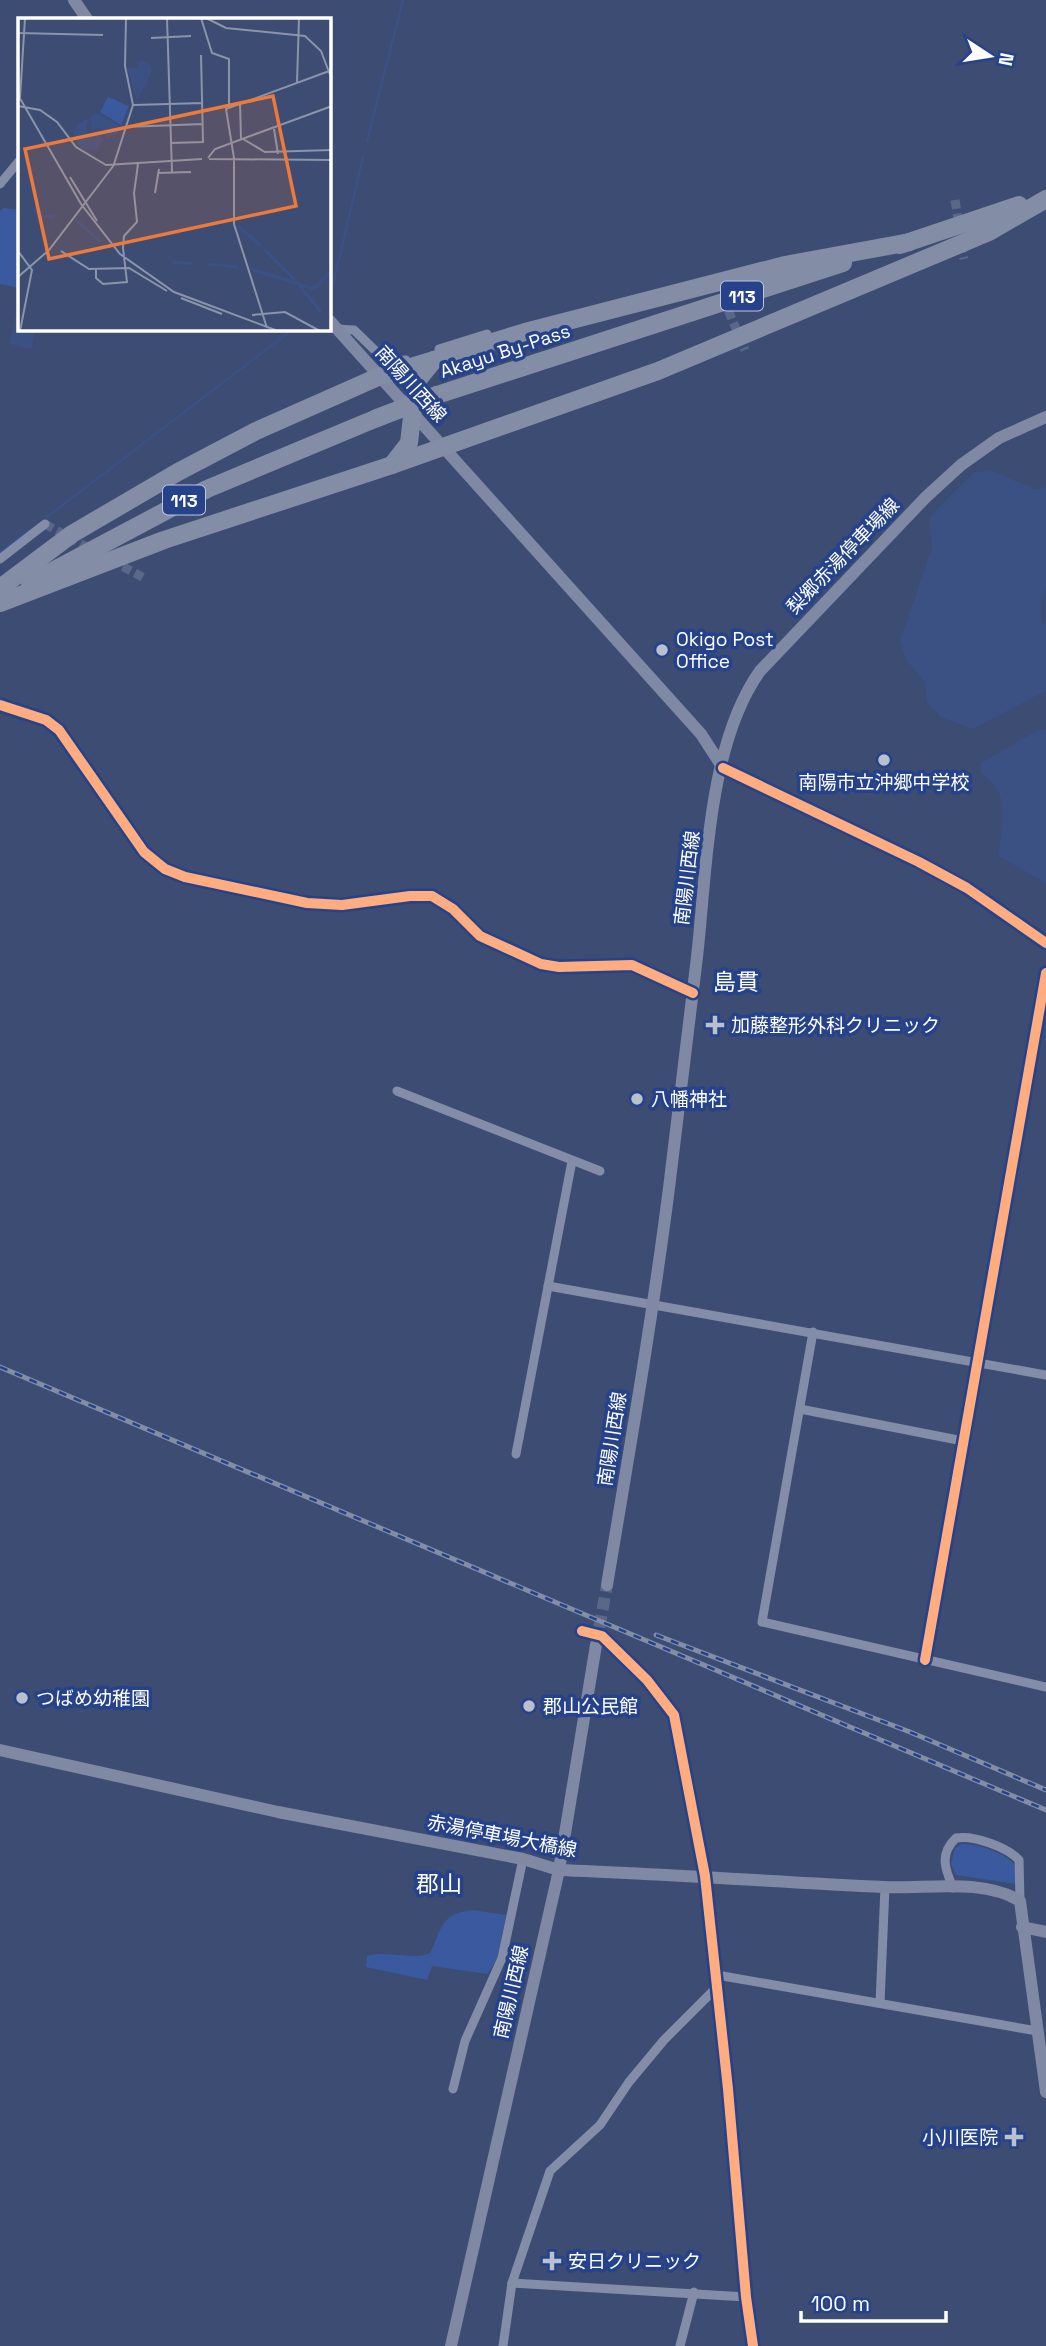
<svg xmlns="http://www.w3.org/2000/svg" width="1046" height="2346" font-family="'Space Grotesk','Noto Sans JP',sans-serif">
<style>
.green{fill:#3a599f}
.water{fill:#3b5083}
.lines{fill:none;stroke-linecap:round;stroke-linejoin:round}
.stream{stroke:#3b5083;stroke-width:2.5}
.street-tunnel{stroke:#596788;stroke-width:9;stroke-dasharray:9 4.5;stroke-linecap:butt}
.secondary-tunnel{stroke:#596788;stroke-width:12;stroke-dasharray:12 6;stroke-linecap:butt}
.street{stroke:#838da8;stroke-width:9}
.secondary{stroke:#7f89a3;stroke-width:12}
.highway{stroke:#838da6;stroke-width:18}
.rail-casing{stroke:#838da6;stroke-width:5}
.rail{stroke:#25428a;stroke-width:2.5;stroke-dasharray:8;stroke-linecap:butt}
.highway-bridge{stroke:#838da6;stroke-width:18}
.cycleway-casing{stroke:#25428a;stroke-width:15}
.cycleway{stroke:#ffac80;stroke-width:10}
.poi-dot{fill:#bbc0ce;stroke:#25428a;stroke-width:2.5}
.labels{text-anchor:middle;dominant-baseline:central;stroke-width:7;stroke-linejoin:round;paint-order:stroke}
.shield{fill:#25428a;stroke:#bec6dc;stroke-width:2}
.shield-label{font-size:18px;font-weight:bold;fill:#fff}
.street-label{font-size:19px;fill:#fff;stroke:#25428a}
.poi-label{font-size:19px;fill:#fff;stroke:#25428a;text-anchor:start}
.quarter-label{font-size:23px;fill:#fff;stroke:#25428a}
.inset-river{fill:none;stroke:#3b5083;stroke-width:3.5}
.inset-road{fill:none;stroke:#8a94ab;stroke-width:2}
.view{fill:#ed7a3d;fill-opacity:0.15;stroke:#ed7a3d;stroke-width:3.5}
.inset-edge{fill:none;stroke:#fff;stroke-width:3.5}
</style>
<rect width="100%" height="100%" fill="#3c4c73"/>
<g class="green">
<path d="M3,208L19,210V288L0,284V211Z"/>
<path d="M961,1844C974,1843 1009,1853 1015,1866C1017,1871 1016,1878 1016,1884L956,1875L951,1864L955,1848Z"/>
<path d="M473,1910L506,1915L497,1959L487,1974L432,1966L427,1980L366,1967L367,1956C389,1950 411,1961 430,1953C442,1929 440,1913 473,1910Z"/>
</g>
<g class="water">
<path d="M17,309L19,329H36L31,349L9,344Z"/>
<path d="M991,470L1034,489L1046,487V590L1041,604V622L1046,624V691L973,729L940,717L927,702L925,682L906,660L900,641L932,548L929,517L973,473Z"/>
<path d="M1038,730H1046V883L998,856C1002,825 1012,793 981,773V763Z"/>
</g>
<g class="lines">
<g class="stream">
<path d="M367,141L403,0"/>
<path d="M330,298L363,157"/>
<path d="M47,517L293,329"/>
<path d="M0,552L31,528"/>
</g>
<g class="street-tunnel">
<path d="M955,200L959,226"/>
<path d="M961,244L964,259"/>
<path d="M723,298L745,350"/>
<path d="M45,524L92,550"/>
<path d="M111,560L146,579"/>
</g>
<path class="secondary-tunnel" d="M596,1645L607,1585"/>
<g class="street">
<path d="M0,184L19,161"/>
<path d="M336,329L354,330L387,362L406,360"/>
<path d="M439,349L487,334"/>
<path d="M0,559L45,524"/>
<path d="M0,705L46,720L59,730L144,852L165,869L185,877L307,903L342,905L410,896H432L453,909L480,936L541,964L559,967L632,965L693,993"/>
<path d="M723,768L919,862L967,888L1046,943"/>
<path d="M397,1091L600,1171"/>
<path d="M548,1286L1046,1375"/>
<path d="M813,1332L762,1622L1046,1687"/>
<path d="M800,1409L963,1441"/>
<path d="M516,1454L572,1161"/>
<path d="M582,1631L602,1636L647,1680L674,1715L705,1876L728,2089L746,2297L753,2346"/>
<path d="M925,1660L1046,973"/>
<path d="M953,1888C945,1869 939,1854 956,1838C974,1835 1007,1847 1019,1860L1020,1901"/>
<path d="M717,1975L1037,2031"/>
<path d="M880,2003L885,1887"/>
<path d="M453,2089L465,2041L502,1958L523,1859"/>
<path d="M512,2283L746,2297"/>
<path d="M503,2346L512,2283L550,2171L600,2125L629,2082L664,2040L717,1987"/>
<path d="M680,2346L694,2292"/>
</g>
<g class="secondary">
<path d="M74,0L87,19"/>
<path d="M329,320L701,734L723,768"/>
<path d="M607,1585C629,1453 652,1321 669,1188C678,1111 688,1034 697,957C707,868 708,744 760,671L926,497L961,465L999,438L1046,417"/>
<path d="M0,1750L278,1812L523,1859L559,1870C668,1874 776,1882 884,1887C926,1889 983,1878 1020,1901L1046,2092"/>
<path d="M1022,1927L1046,1932"/>
<path d="M451,2346L559,1870L596,1645"/>
</g>
<g class="highway">
<path d="M900,245L1019,205"/>
<path d="M437,395L843,263"/>
<path d="M392,465L409,443L416,382L434,360"/>
<path d="M30,583L207,489L377,418"/>
<path d="M0,588L72,534L178,472L256,431L378,377L525,332L785,265L910,242"/>
<path d="M0,603L164,540L392,465L658,371L989,232L1046,199"/>
</g>
<g class="rail-casing">
<g id="rail">
<path d="M0,1367L1046,1810"/>
<path d="M656,1635L910,1732L1046,1790"/>
</g>
</g>
<use href="#rail" class="rail"/>
<path class="highway-bridge" d="M377,418L437,395"/>
<g class="cycleway-casing">
<g id="cycleway">
<path d="M0,705L46,720L59,730L144,852L165,869L185,877L307,903L342,905L410,896H432L453,909L480,936L541,964L559,967L632,965L693,993"/>
<path d="M723,768L919,862L967,888L1046,943"/>
<path d="M582,1631L602,1636L647,1680L674,1715L705,1876L728,2089L746,2297L753,2346"/>
<path d="M925,1660L1046,973"/>
</g>
</g>
<use href="#cycleway" class="cycleway"/>
</g>
<g class="poi-dot">
<circle cx="662" cy="650" r="7"/>
<circle cx="884" cy="760" r="7"/>
<path d="M711.5 1014.5h7v7h7v7h-7v7h-7v-7h-7v-7h7z"/>
<circle cx="637" cy="1099" r="7"/>
<circle cx="22" cy="1698" r="7"/>
<circle cx="529" cy="1706" r="7"/>
<path d="M1010.5 2126.5h7v7h7v7h-7v7h-7v-7h-7v-7h7z"/>
<path d="M548.5 2250.5h7v7h7v7h-7v7h-7v-7h-7v-7h7z"/>
</g>
<g class="labels">
<g class="shield">
<rect x="721" y="281.5" width="42" height="29" rx="5"/>
<rect x="163" y="485.5" width="42" height="29" rx="5"/>
</g>
<g class="shield-label">
<text x="742" y="296">113</text>
<text x="184" y="500">113</text>
</g>
<g class="street-label">
<text transform="translate(505 351) rotate(-18)">Akayu By-Pass</text>
<text transform="translate(411 384) rotate(48)">南陽川西線</text>
<text transform="translate(843 556) rotate(-46)">梨郷赤湯停車場線</text>
<text transform="translate(687 878) rotate(-83)">南陽川西線</text>
<text transform="translate(612 1439) rotate(-81)">南陽川西線</text>
<text transform="translate(502 1836) rotate(11)">赤湯停車場大橋線</text>
<text transform="translate(511 1992) rotate(-77)">南陽川西線</text>
</g>
<g class="poi-label">
<text x="676" y="639">Okigo Post<tspan x="676" dy="22">Office</tspan></text>
<text x="884" y="782" text-anchor="middle">南陽市立沖郷中学校</text>
<text x="731" y="1025">加藤整形外科クリニック</text>
<text x="651" y="1099">八幡神社</text>
<text x="36" y="1698">つばめ幼稚園</text>
<text x="543" y="1706">郡山公民館</text>
<text x="998" y="2137" text-anchor="end">小川医院</text>
<text x="568" y="2261">安日クリニック</text>
</g>
<g class="quarter-label">
<text x="736" y="982">島貫</text>
<text x="439" y="1884">郡山</text>
</g>
</g>
<g transform="translate(18 18)">
<rect width="313" height="313" fill="#3c4c73"/>
<path d="M90,79L111,88L103,107L82,94Z" fill="#3a599f"/>
<path d="M123,42L133,47L134,53L119,83L109,49L119,50ZM80,95L101,108L99,116L89,120L83,109L74,112L72,99ZM70,100L68,116L78,113L86,122L78,132L64,131L55,117L59,106Z" fill="#3b5083"/>
<path class="inset-river" d="M15,189L20,198L37,199M58,202L83,224M220,208L243,228M246,231L277,262M154,244L175,246M190,246L220,249M233,251L296,271L312,254M281,267L303,294"/>
<path class="inset-road" d="M149,0L154,154M183,0L194,35L211,41V90M188,0L208,10L287,18L303,33L314,62M0,15L85,17M133,20L173,18M279,65L281,0M0,77L63,186L102,236L156,274L260,313M2,80L7,0M222,86L223,121M115,87L185,85M0,88L22,92L39,104L58,129L88,147L184,141M107,109L185,106M256,111L260,136M225,121L247,134L314,132M153,125L185,124L183,37M190,140L197,131L314,88M191,141L314,142M96,146L115,87L107,48L108,0M140,155L173,154M52,159L79,203M137,175L141,151M0,233L14,252L2,313M43,233L71,251L111,250L149,273M78,251V260L85,266L109,264L105,230L106,218L119,204L116,175L120,146M0,259L31,232L96,147M163,280L204,296M234,297L267,294L302,313M249,310L216,206V140L208,91L314,52"/>
<path class="view" d="M255,78L278,188L31,241L7,131Z"/>
<rect width="313" height="313" class="inset-edge"/>
</g>
<g transform="translate(990 56) rotate(102)" stroke="#25428a" stroke-width="5" paint-order="stroke">
<path d="M0-5L12 26L0 18L-12 26Z" fill="#ffffff"/>
<text y="-10" font-size="19" font-weight="bold" text-anchor="middle" fill="#ffffff">N</text>
</g>
<path d="M801 2311v10h145v-10" fill="none" stroke="#ffffff" stroke-width="3.5"/>
<text x="811" y="2311" font-size="21" fill="#ffffff" stroke="#25428a" stroke-width="5" paint-order="stroke">100 m</text>
</svg>
